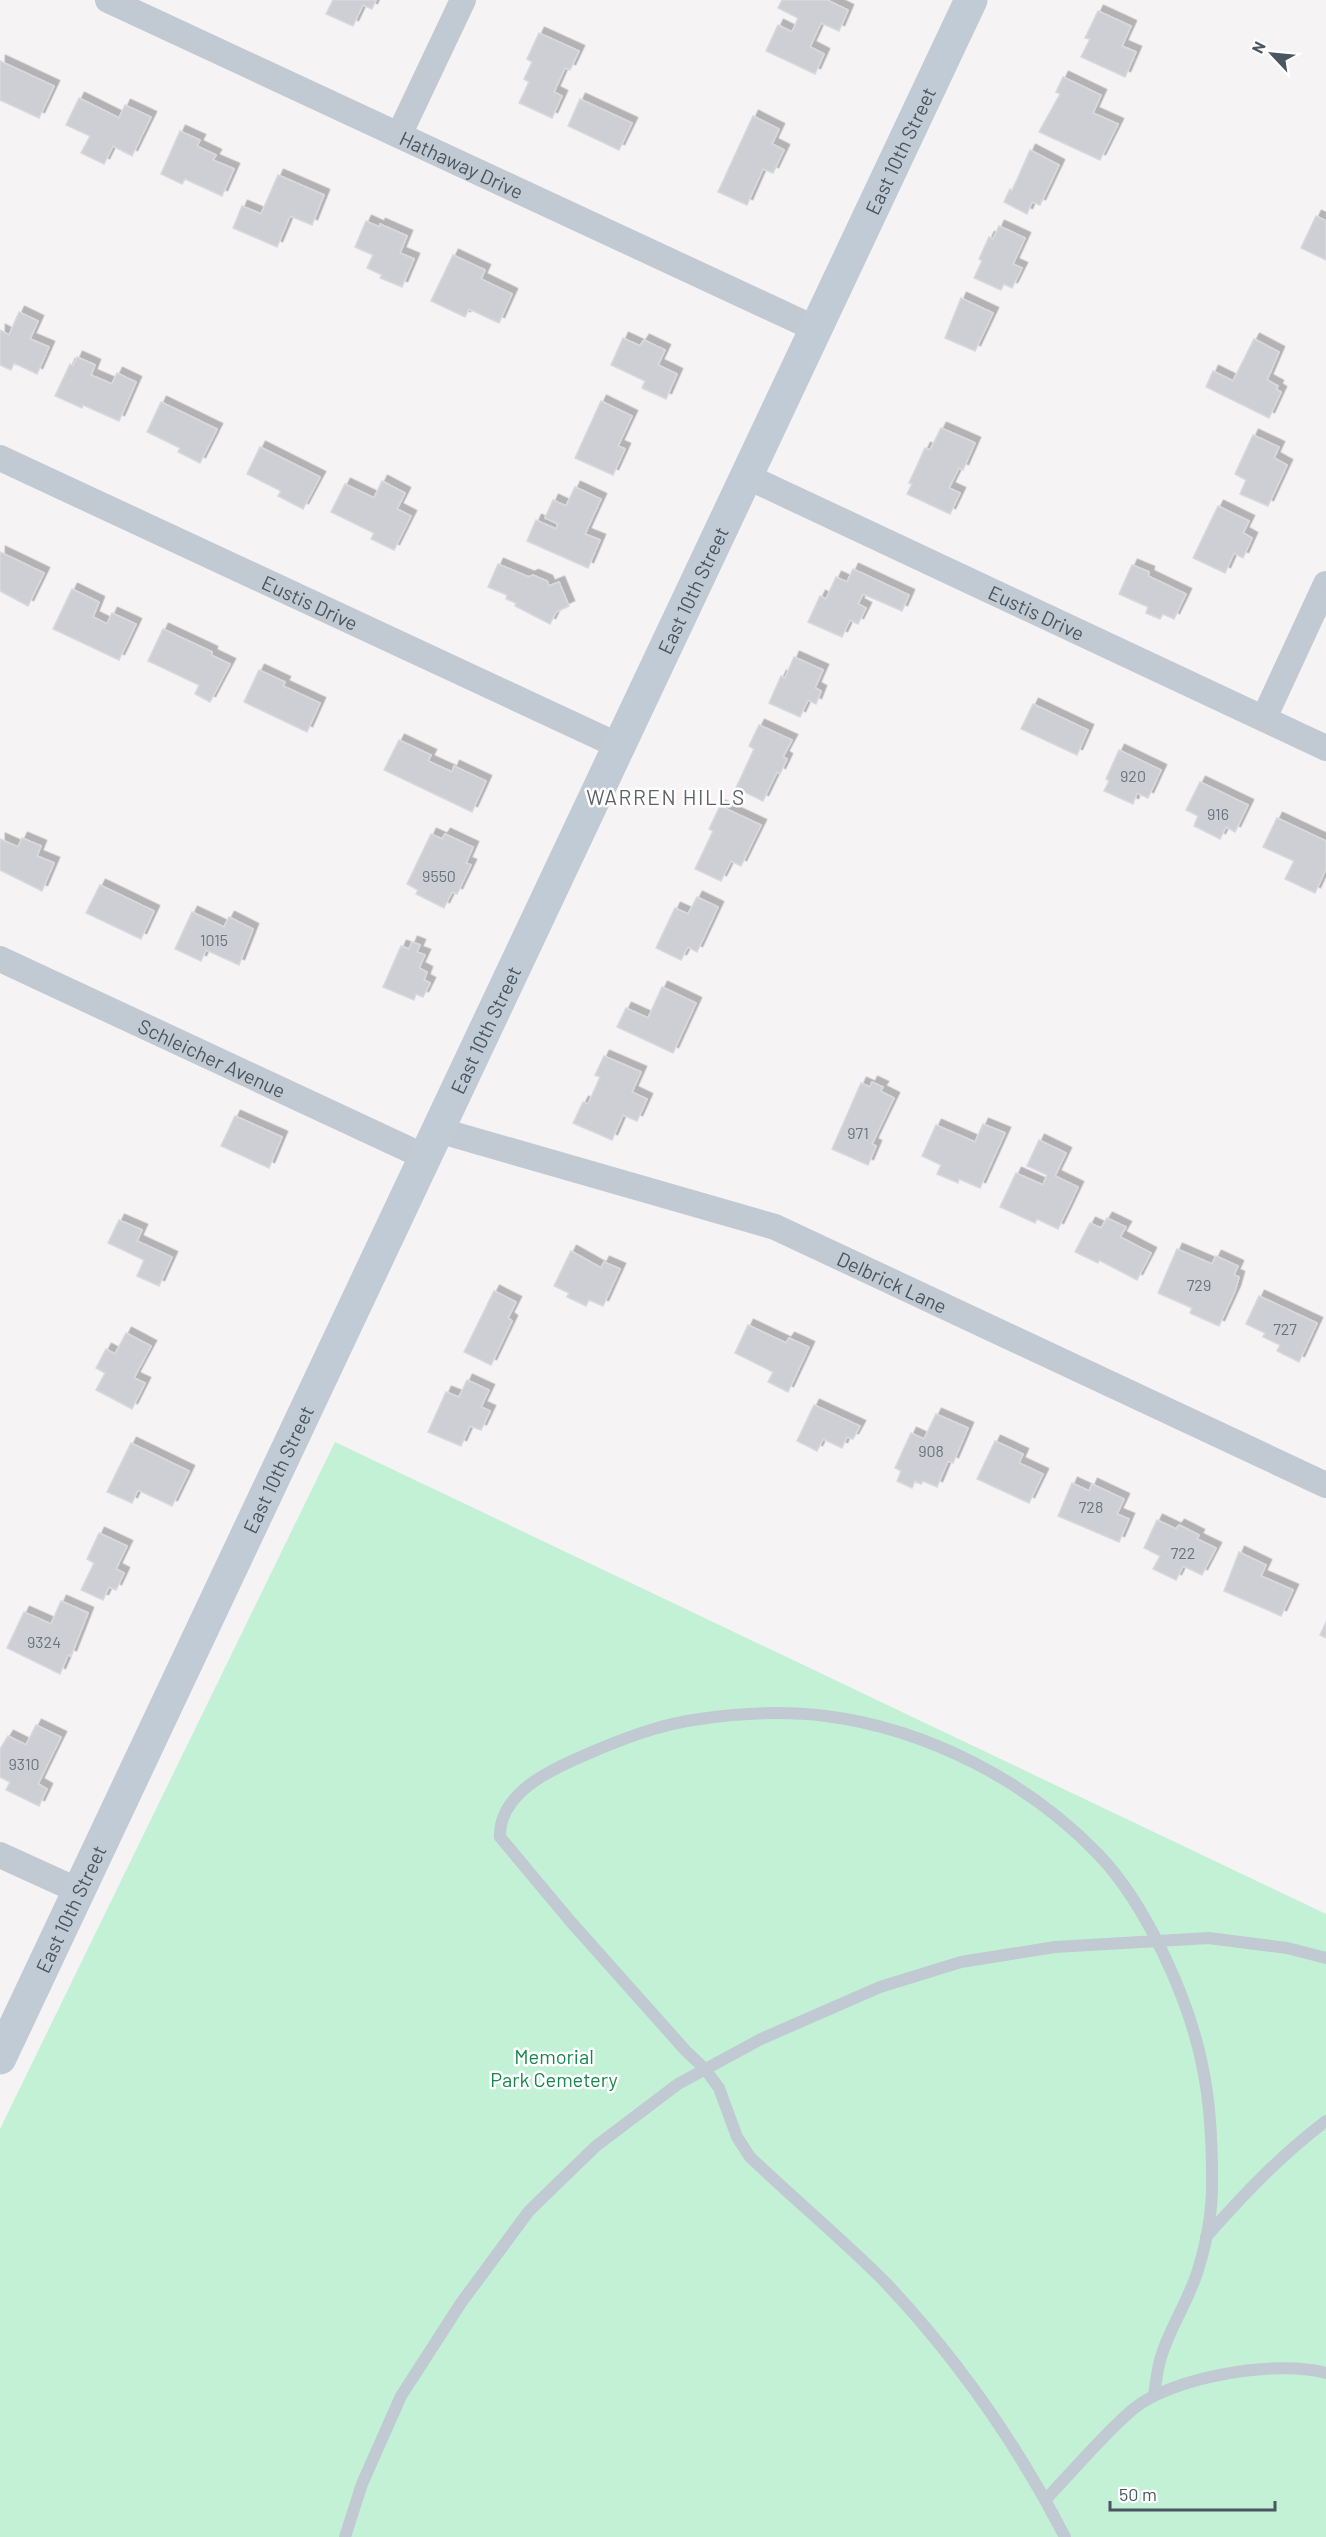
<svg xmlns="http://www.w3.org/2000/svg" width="1326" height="2537" font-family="Barlow,sans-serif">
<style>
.green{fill:#c3f1d5}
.building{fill:#cdcfd5;stroke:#d7d9de;stroke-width:1.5;filter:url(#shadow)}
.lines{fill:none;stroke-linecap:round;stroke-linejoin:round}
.lane{stroke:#c1cad2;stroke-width:12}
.street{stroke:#c1cad2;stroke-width:26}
.secondary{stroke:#c1cbd6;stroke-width:33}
.labels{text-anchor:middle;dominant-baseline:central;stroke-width:5;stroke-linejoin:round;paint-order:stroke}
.number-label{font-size:16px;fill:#6b747e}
.street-label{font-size:20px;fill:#4a5661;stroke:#fff}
.park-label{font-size:20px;fill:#17864f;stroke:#fff}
.neighbourhood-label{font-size:21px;letter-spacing:1.5px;fill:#5f6368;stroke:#fff}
</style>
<defs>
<filter id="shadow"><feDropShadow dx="5.5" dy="-5.5" stdDeviation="0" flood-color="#0004"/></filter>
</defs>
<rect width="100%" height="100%" fill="#f5f3f3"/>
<path class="green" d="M335,1442L1326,1914V2537H0V2129Z"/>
<g class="building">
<path d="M333,0H376L372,9L363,5L353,26L326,14Z"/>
<path d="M782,0H827L848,10L839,31L821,23L810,47L824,54L815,74L766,51L778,25L792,32L798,18L778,8Z"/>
<path d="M1098,11L1131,26L1122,46L1136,52L1125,77L1081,57L1090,39L1085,38Z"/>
<path d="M539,33L579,51L570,70L565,68L554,92L562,96L552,118L519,103L529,82L524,79L532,62L527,59Z"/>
<path d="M0,61L54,86L39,118L0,100Z"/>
<path d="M1063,77L1101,95L1093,113L1118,124L1100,160L1039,132L1060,94L1056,92Z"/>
<path d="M79,98L119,118L125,105L151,117L132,156L113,146L104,164L81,153L90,136L66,125Z"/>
<path d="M580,99L632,123L619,150L568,126Z"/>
<path d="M753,116L779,129L772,144L784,150L773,173L763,169L747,205L718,192Z"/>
<path d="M180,131L200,140L197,146L216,155L213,160L234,169L222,196L185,179L182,184L161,174Z"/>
<path d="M1030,150L1059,165L1040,205L1032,202L1027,214L1004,202L1010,189L1012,191Z"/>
<path d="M278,175L324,195L312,225L290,216L277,247L233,228L242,206L261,214Z"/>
<path d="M1316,216L1326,221V260L1301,248Z"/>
<path d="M366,221L379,227L380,224L407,236L400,253L414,259L402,287L380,278L382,275L367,268L373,255L355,247Z"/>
<path d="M999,226L1025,238L1013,264L1022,268L1012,288L1004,284L1001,290L974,278L982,261L979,259L989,237L993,239Z"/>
<path d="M453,255L485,270L481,279L512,294L499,323L469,309L465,317L431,301Z"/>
<path d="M961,298L993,313L975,351L945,338Z"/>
<path d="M19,312L38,321L30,339L49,347L37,374L14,363L11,370L0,365V330L9,335Z"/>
<path d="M623,338L640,346L644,340L665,350L658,365L677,374L666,399L642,388L645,381L611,365Z"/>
<path d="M1254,339L1279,352L1267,380L1278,386L1276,389L1281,392L1269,418L1206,387L1213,371L1233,381Z"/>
<path d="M77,357L95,365L91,375L112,384L117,373L136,382L119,421L83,405L82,408L55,396L70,364L73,366Z"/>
<path d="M601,401L632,416L618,446L625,449L613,475L575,458Z"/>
<path d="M161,402L217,429L200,463L178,452L180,448L147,432Z"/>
<path d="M941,428L975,443L963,470L959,468L949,488L960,493L950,514L907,494L912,484L909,483L925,448L930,450Z"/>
<path d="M1253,435L1279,447L1274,458L1287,465L1268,506L1240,494L1246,480L1235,474Z"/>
<path d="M260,447L320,477L303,509L278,496L281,491L247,474Z"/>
<path d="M382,481L405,493L397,509L411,516L394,550L371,539L374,533L331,512L345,484L374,498Z"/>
<path d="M575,487L601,499L585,534L600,540L588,568L527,541L536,520L556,529L558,524L545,518L553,500L566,506Z"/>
<path d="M1218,506L1249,521L1243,533L1252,538L1243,558L1234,553L1225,573L1193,558Z"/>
<path d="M0,552L44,573L28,606L0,591Z"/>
<path d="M498,564L529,577L533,575L547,581L549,586L559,582L569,606L556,612L550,624L515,606L516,603L506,599L507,595L488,587Z"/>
<path d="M1132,565L1149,572L1148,576L1186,594L1174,619L1163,614L1160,619L1146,613L1148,607L1119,594Z"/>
<path d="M853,569L909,595L902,611L863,594L858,604L866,608L858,624L850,620L842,637L808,622L820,596L826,599L836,577L847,582Z"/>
<path d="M72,589L99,602L93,617L107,624L112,613L136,624L119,660L53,629Z"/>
<path d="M163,629L212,652L211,655L230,664L210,702L195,694L199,685L148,661Z"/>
<path d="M794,657L823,670L815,688L821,691L816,704L808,700L800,717L769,703L781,676L785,678Z"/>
<path d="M259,670L285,682L283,686L320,703L307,732L244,702Z"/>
<path d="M1033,704L1088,730L1077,755L1021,729Z"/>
<path d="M759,725L792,740L783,757L787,759L780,774L777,772L763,801L736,788L754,749L749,746Z"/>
<path d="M399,740L431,755L428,761L452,772L454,766L486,781L472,812L384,770Z"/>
<path d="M1119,750L1161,770L1148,798L1137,793L1133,804L1104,791L1109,781L1106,779Z"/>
<path d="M1200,782L1248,805L1235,832L1226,827L1220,839L1194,826L1198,816L1186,810Z"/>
<path d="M720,806L761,825L741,866L731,861L721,881L695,869L713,831L709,829Z"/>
<path d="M1277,818L1326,841V869L1315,893L1285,879L1294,861L1263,847Z"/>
<path d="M431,834L442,839L445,834L473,847L466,863L471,865L457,894L452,892L444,908L416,894L418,890L407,884Z"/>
<path d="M22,838L41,846L37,856L54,863L42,891L0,870V839L18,847Z"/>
<path d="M100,885L154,911L141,939L86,913Z"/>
<path d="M697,897L718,907L697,952L688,947L681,960L656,948L675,908L688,914Z"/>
<path d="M192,912L224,927L229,917L253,929L239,965L206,950L201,961L175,949Z"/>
<path d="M412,942L420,945L417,952L425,955L419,968L427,972L424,980L430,983L423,997L416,994L414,1000L383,987L401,946L409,949Z"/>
<path d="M662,987L696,1003L673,1053L617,1027L626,1008L648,1018Z"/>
<path d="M604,1056L641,1072L632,1092L647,1099L637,1121L623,1115L612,1140L573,1123L583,1102L588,1104L600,1077L595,1075Z"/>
<path d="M872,1082L883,1087L880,1091L894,1098L872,1144L876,1146L868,1165L832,1149L861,1083L870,1087Z"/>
<path d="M235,1116L282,1137L269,1168L221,1146Z"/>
<path d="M983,1124L1005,1133L980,1188L959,1179L958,1183L937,1174L941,1165L922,1156L936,1125L975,1142Z"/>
<path d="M1039,1140L1066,1153L1055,1176L1078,1187L1058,1229L1037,1219L1035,1223L1000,1207L1016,1173L1043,1185L1047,1175L1027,1166Z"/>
<path d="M1107,1218L1126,1227L1120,1237L1151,1253L1137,1280L1099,1260L1098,1263L1075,1252L1090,1223L1101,1228Z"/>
<path d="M119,1220L142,1230L137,1241L172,1257L159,1286L137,1276L144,1260L108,1243Z"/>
<path d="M1177,1249L1212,1264L1216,1256L1238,1266L1234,1275L1239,1277L1235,1291L1219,1326L1190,1313L1192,1308L1158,1293Z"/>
<path d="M571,1251L601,1268L604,1262L620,1269L603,1306L589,1300L586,1306L567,1297L569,1293L554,1286Z"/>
<path d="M494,1291L516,1302L508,1318L512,1321L491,1365L464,1352Z"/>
<path d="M1259,1296L1317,1323L1299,1362L1277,1351L1280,1345L1263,1337L1265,1333L1246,1324Z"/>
<path d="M748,1325L786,1343L789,1338L809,1347L788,1392L768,1382L773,1372L735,1353Z"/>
<path d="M126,1333L151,1346L134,1378L145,1383L132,1409L96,1390L105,1373L96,1368L106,1349L115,1354Z"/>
<path d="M467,1380L489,1390L481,1407L490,1411L481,1430L470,1426L461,1446L428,1432L446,1392L459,1397Z"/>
<path d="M814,1405L860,1426L853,1439L847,1437L842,1448L823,1439L817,1451L797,1441Z"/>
<path d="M936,1414L968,1428L953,1463L948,1461L937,1487L923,1481L921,1484L915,1481L912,1488L897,1481L901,1471L895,1468L911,1433L924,1439Z"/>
<path d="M995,1441L1023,1454L1019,1463L1043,1474L1029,1503L977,1479Z"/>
<path d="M131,1443L189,1471L172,1506L138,1490L132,1503L107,1492Z"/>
<path d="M1072,1483L1089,1491L1092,1484L1124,1499L1117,1514L1129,1519L1119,1542L1058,1516Z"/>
<path d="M1157,1520L1176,1529L1179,1525L1199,1535L1197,1539L1216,1548L1202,1575L1183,1566L1176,1580L1153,1569L1160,1556L1144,1548Z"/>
<path d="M99,1533L127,1546L116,1569L124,1573L116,1590L109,1587L103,1600L81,1590L94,1563L87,1559Z"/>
<path d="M1239,1552L1266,1565L1261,1576L1293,1590L1281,1616L1224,1591Z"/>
<path d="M61,1601L88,1613L71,1656L68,1655L60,1674L7,1648L24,1612L51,1624Z"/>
<path d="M1326,1622V1638L1320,1635Z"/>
<path d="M36,1725L61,1737L38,1784L47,1789L39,1806L6,1790L10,1782L0,1777V1749L8,1736L26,1745Z"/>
</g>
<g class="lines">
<g class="lane">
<path d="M1206,2237C1244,2194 1280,2156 1326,2121"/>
<path d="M1046,2499C1074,2470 1101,2437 1132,2410C1170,2377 1278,2359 1326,2373"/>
<path d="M345,2537L362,2484L401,2396L461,2303L529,2211L596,2146L678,2084L761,2039L880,1987L961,1962L1055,1947L1209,1938L1287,1948L1326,1958"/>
<path d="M1065,2537C1017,2444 956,2357 884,2281C841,2238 794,2199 750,2157L737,2137L719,2088L705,2069L686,2051L571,1922L500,1837C499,1793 550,1770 585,1755C622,1739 660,1724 700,1719C741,1713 785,1711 826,1716C927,1729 1028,1781 1098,1854C1147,1905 1190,2001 1203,2069C1210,2104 1212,2141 1212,2176C1213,2207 1207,2241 1198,2270C1189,2300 1170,2327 1161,2357C1157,2369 1156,2383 1154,2395"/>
</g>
<g class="street">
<path id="s1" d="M108,0L816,329"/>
<path d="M399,135L463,0"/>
<path id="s2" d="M0,458L619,746"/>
<path id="s3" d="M746,476L1326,748"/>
<path d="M1264,718L1326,584"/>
<path id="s4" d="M0,959L425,1157"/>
<path id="s5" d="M438,1130L775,1227L1326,1485"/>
<path d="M0,1855L79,1891"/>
</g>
<path class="secondary" id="s6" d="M0,2058L971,0"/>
</g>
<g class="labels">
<g class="number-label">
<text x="1133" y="775">920</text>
<text x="1218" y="813">916</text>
<text x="439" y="875">9550</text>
<text x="214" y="939">1015</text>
<text x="858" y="1132">971</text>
<text x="1199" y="1284">729</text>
<text x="1285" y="1328">727</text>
<text x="931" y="1450">908</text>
<text x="1091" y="1506">728</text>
<text x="1183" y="1552">722</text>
<text x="44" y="1641">9324</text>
<text x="24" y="1763">9310</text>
</g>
<g class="street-label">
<text stroke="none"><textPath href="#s6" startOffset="2109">East 10th Street</textPath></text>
<text stroke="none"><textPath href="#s1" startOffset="390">Hathaway Drive</textPath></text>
<text stroke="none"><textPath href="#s6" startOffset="1623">East 10th Street</textPath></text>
<text stroke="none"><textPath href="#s2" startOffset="342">Eustis Drive</textPath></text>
<text stroke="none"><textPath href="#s3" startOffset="321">Eustis Drive</textPath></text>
<text stroke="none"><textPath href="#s6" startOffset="1137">East 10th Street</textPath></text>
<text stroke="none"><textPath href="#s4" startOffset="234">Schleicher Avenue</textPath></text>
<text stroke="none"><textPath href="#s5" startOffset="480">Delbrick Lane</textPath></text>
<text stroke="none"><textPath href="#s6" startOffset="651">East 10th Street</textPath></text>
<text stroke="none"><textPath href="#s6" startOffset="165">East 10th Street</textPath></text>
</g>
<g class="park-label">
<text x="554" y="2056">Memorial<tspan x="554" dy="23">Park Cemetery</tspan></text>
</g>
<g class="neighbourhood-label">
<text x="666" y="796">WARREN HILLS</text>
</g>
</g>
<g transform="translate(1272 54) rotate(296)" stroke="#ffffff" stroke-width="4.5" paint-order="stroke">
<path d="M0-4.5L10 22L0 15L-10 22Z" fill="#4a5661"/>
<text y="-9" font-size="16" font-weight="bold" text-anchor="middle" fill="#4a5661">N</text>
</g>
<path d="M1110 2501v9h165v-9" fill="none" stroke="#4a5661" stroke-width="3"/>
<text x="1119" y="2501" font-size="18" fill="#4a5661" stroke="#ffffff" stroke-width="4.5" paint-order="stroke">50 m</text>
</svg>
